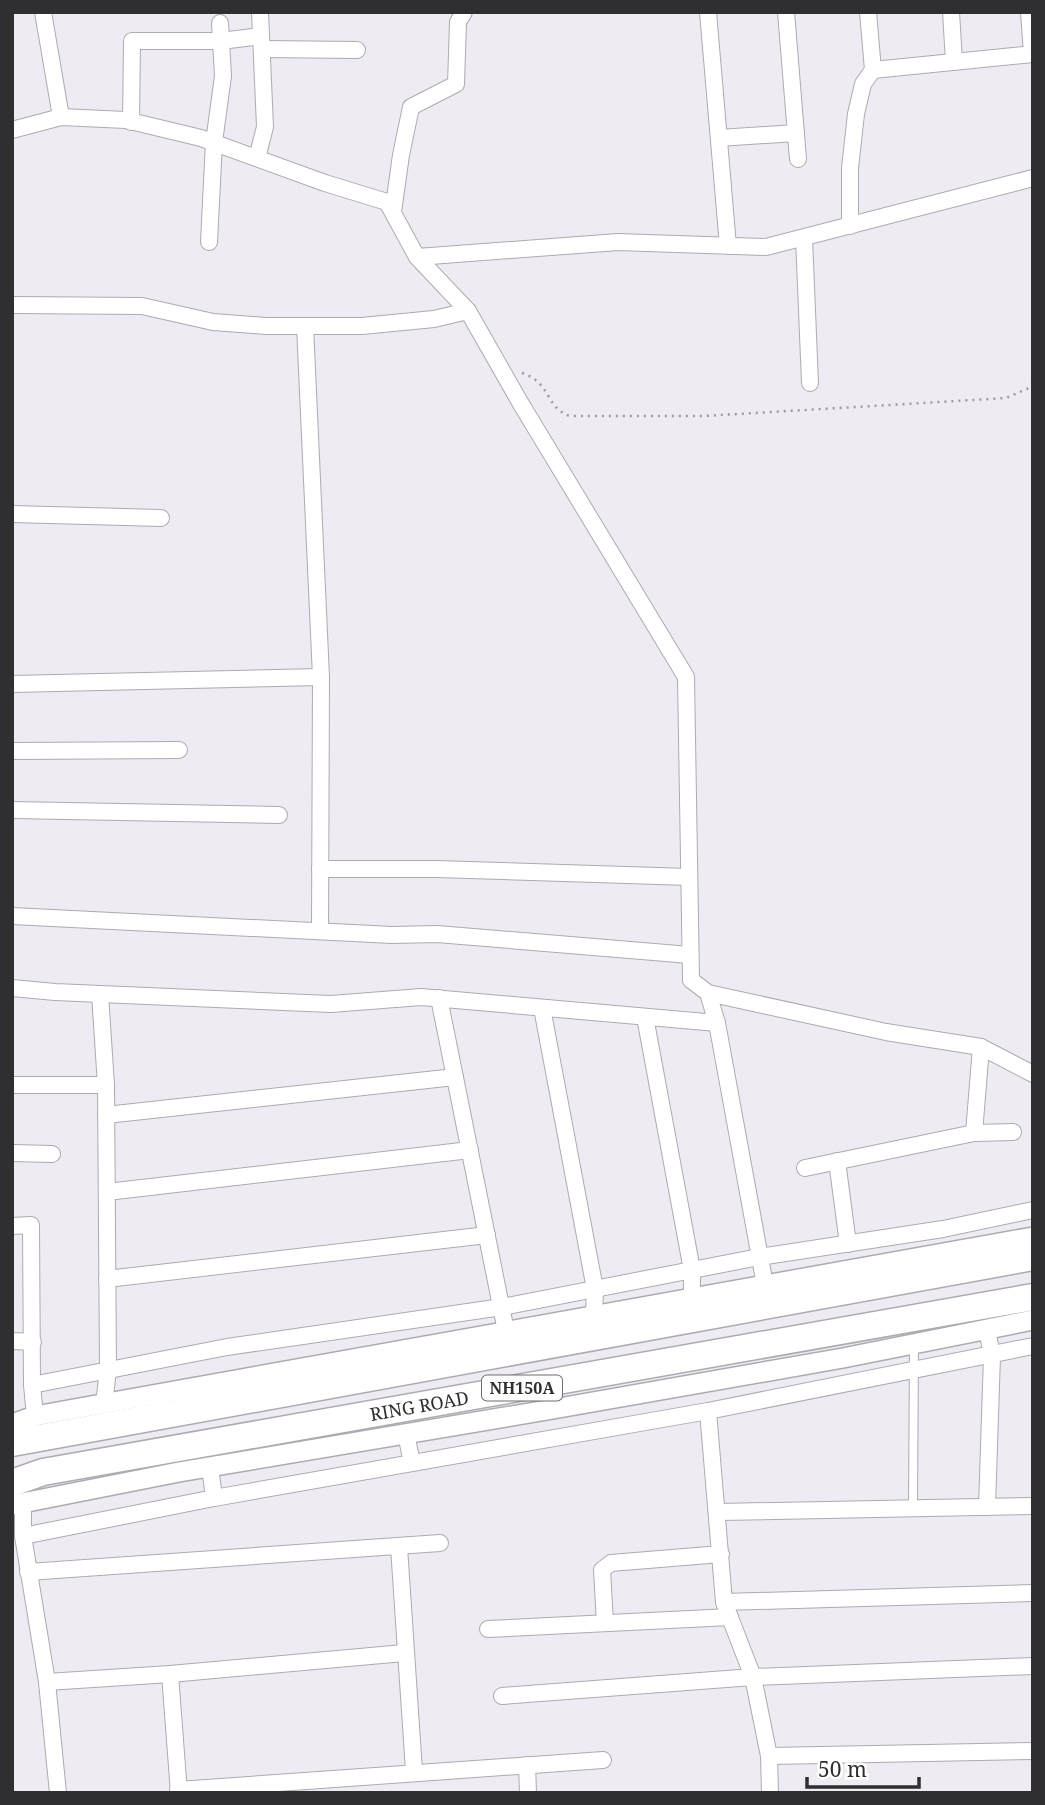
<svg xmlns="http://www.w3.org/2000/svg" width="1045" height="1805" font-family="'Noto Serif',serif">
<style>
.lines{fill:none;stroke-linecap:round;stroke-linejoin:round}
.service-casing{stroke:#adaab0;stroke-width:10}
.minor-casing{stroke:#adaab0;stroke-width:18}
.tertiary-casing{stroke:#adaab0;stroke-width:22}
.trunk-casing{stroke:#adaab0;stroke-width:29}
.path{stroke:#9d9a9f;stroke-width:2.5;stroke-dasharray:2 5;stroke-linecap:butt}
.service{stroke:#fff;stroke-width:8}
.minor{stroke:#fff;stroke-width:16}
.tertiary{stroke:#fff;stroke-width:19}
.trunk{stroke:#fff;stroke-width:26}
.labels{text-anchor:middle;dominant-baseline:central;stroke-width:5;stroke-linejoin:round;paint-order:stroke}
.shield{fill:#fff;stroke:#6d6d6e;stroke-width:2}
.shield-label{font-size:16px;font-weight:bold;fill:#2f2e30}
.street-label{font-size:18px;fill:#2f2e30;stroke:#fff}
</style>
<rect width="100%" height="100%" fill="#efebf2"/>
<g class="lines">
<g class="service-casing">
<path id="service" d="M913,1508L914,1344"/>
</g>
<g class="minor-casing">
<g id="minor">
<path d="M43,12L61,117"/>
<path d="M708,12L728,246"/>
<path d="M786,12L798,159"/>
<path d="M951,12L954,62"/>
<path d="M1029,12L1032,54"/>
<path d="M262,49L357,50"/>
<path d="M873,70L1033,54"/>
<path d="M131,122L132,41H221L261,36"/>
<path d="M12,130L61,117L126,120L201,138L325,183L387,202L417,257L468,311L521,404L686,677L691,980L708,993L886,1032L981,1047L1033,1074"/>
<path d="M719,138L796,133"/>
<path d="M257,158L265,127L260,12"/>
<path d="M393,212L401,155L411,107L456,84L458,22L464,12"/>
<path d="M850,226V168L856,114L863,84L873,70L868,12"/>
<path d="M804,238L810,383"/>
<path d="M209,242L214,142L223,76L220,23"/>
<path d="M417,257L618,242L766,247L1033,178"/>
<path d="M12,305L142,306L213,322L266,326H362L434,319L468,311"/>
<path d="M305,326L321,677L320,931"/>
<path d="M12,514L161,518"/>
<path d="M12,684L321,677"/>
<path d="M12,751L179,750"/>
<path d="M12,810L279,815"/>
<path d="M320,869H436L689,877"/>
<path d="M12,916L392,935L437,934L690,955"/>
<path d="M12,988L55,992L331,1004L421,997L717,1023"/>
<path d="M708,993L717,1023L765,1285"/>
<path d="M100,994L106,1085L108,1370L104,1404"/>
<path d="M439,998L506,1331"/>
<path d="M542,1008L595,1289L594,1315"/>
<path d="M645,1017L692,1270V1298"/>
<path d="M12,1085H106"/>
<path d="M106,1115L455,1077"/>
<path d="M974,1133L981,1047"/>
<path d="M12,1153L52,1154"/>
<path d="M837,1161L848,1244"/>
<path d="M805,1168L974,1133L1013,1132"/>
<path d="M107,1192L470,1150"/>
<path d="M12,1226L31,1225L32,1385L35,1416"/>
<path d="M107,1279L487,1235"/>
<path d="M987,1329L992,1356L987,1507"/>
<path d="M12,1341L33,1342"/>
<path d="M32,1385L227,1347L502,1307L759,1257L943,1229L1033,1210"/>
<path d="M708,1411L724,1602L753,1677L1033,1666"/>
<path d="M406,1434L412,1463"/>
<path d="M210,1467L214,1498L708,1411L1033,1346"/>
<path d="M23,1502V1536L47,1682L58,1793"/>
<path d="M718,1512L1033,1506"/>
<path d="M23,1536L214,1498"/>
<path d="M399,1547L414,1771"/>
<path d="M28,1572L440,1543"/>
<path d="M724,1602L1033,1593"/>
<path d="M605,1623L602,1570L611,1563L721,1554"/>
<path d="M488,1629L730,1617"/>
<path d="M170,1674L179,1793"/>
<path d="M47,1682L170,1674L404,1653"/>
<path d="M502,1696L753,1677L769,1756L770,1793"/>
<path d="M769,1756L1033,1751"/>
<path d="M527,1765L528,1793"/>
<path d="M178,1790L603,1760"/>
</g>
</g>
<g class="tertiary-casing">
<g id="tertiary">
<path d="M12,1424L35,1416L1033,1237"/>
<path d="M12,1505L179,1472L553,1409L843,1358L1033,1320"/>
</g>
</g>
<g class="trunk-casing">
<g id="trunk">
<path d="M12,1443L1033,1257"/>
<path id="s1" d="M12,1483L43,1472L1033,1297"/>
</g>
</g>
<path class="path" d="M522,373C552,383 545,408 570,416H704L1006,398L1027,389L1033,383"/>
<use href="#service" class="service"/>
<use href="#minor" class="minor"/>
<use href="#tertiary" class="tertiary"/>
<use href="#trunk" class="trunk"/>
</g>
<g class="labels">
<rect class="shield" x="482" y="1375.5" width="80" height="25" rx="5"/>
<g class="shield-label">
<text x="522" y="1388">NH150A</text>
</g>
<g class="street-label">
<text stroke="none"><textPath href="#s1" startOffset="415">RING ROAD</textPath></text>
</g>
</g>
<rect width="1045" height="1805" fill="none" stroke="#2f2e30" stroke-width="28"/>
<path d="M807 1777v10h112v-10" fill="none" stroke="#2f2e30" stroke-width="3.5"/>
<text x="818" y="1777" font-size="21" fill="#2f2e30" stroke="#ffffff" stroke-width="5" paint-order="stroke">50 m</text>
</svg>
